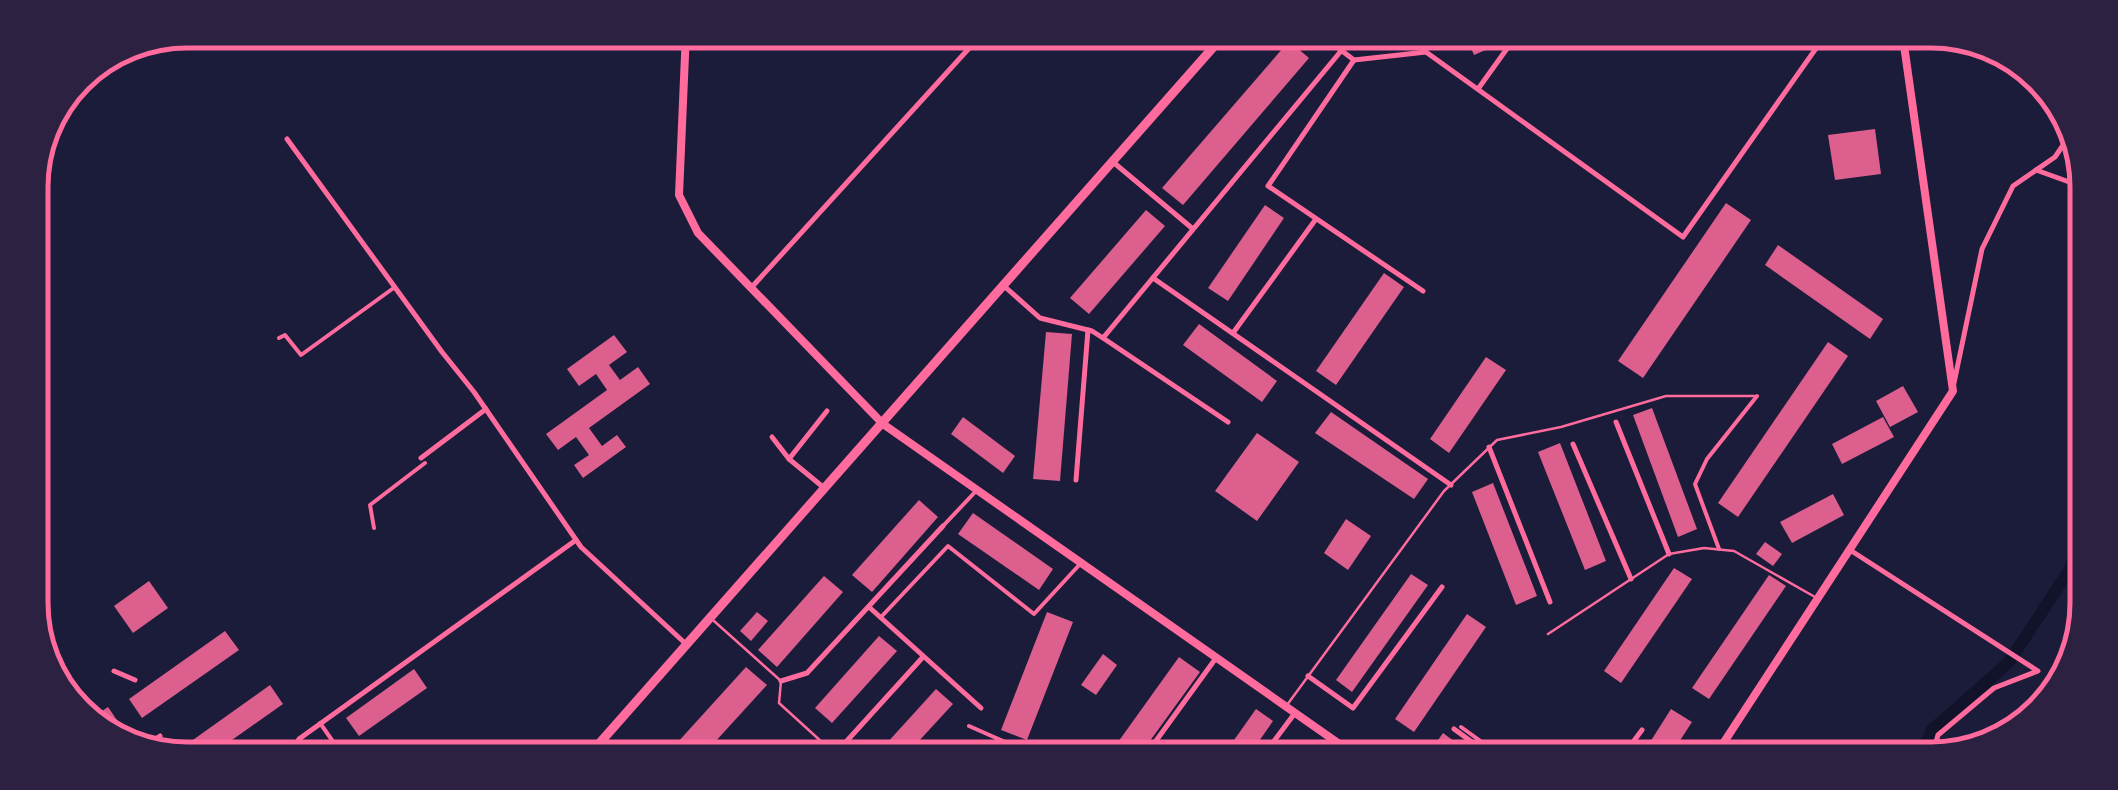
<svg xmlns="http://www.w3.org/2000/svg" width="2118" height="790" font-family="'Exo 2',sans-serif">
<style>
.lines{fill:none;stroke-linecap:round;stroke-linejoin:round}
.canal{stroke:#12122b;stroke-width:12}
.building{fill:#dd5f8e}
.service{stroke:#ff6b9d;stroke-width:2.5}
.pedestrian{stroke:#ff6b9d;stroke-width:4}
.minor{stroke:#ff6b9d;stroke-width:5}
.tertiary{stroke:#ff6b9d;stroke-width:8}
.primary{stroke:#ff6b9d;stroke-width:9}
.rim{fill:none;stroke:#ff6b9d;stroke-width:5}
</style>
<rect width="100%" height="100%" fill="#1b1b3a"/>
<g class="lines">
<path class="canal" d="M1919,760L1932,730L2009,662L2068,572L2081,545"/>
</g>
<g class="building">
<path d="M1466,36H1494L1497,45L1474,55Z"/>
<path d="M1289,41L1309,58L1183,205L1162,188Z"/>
<path d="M1875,129L1881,174L1835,180L1828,135Z"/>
<path d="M1726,203L1751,220L1643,378L1618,361Z"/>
<path d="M1265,205L1284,218L1228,301L1208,288Z"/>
<path d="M1146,210L1165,226L1089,314L1070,298Z"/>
<path d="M1778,245L1883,319L1870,339L1765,265Z"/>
<path d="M1384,273L1404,287L1336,385L1316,371Z"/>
<path d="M1199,324L1277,381L1262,402L1183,345Z"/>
<path d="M1046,332L1072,334L1060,481L1033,479Z"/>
<path d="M614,335L627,352L609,365L620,380L638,367L650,384L589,428L602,446L617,435L626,447L583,478L574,465L589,455L576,437L558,450L546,434L607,390L596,374L579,386L567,369Z"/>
<path d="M1828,342L1848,356L1738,517L1718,503Z"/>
<path d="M1486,357L1506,370L1449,453L1430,439Z"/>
<path d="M1903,386L1918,412L1890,427L1876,401Z"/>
<path d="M1652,408L1697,529L1678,537L1633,415Z"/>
<path d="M1331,412L1428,479L1414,499L1315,433Z"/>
<path d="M963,417L1015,456L1003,473L951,434Z"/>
<path d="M1883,417L1894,437L1842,464L1832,444Z"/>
<path d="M1257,433L1299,462L1257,521L1215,491Z"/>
<path d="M1560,443L1606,561L1585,570L1538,452Z"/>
<path d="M1493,483L1537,596L1516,605L1472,492Z"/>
<path d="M1833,494L1844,515L1792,543L1780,522Z"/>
<path d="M919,500L938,517L872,592L852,575Z"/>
<path d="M973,513L1053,569L1039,590L958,534Z"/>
<path d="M1346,519L1371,536L1348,570L1324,553Z"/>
<path d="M1765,542L1782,554L1773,566L1756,554Z"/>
<path d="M1674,568L1692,579L1621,683L1604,671Z"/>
<path d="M1411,574L1428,585L1352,692L1336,680Z"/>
<path d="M1769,575L1786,586L1709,699L1692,688Z"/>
<path d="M824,576L843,592L777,667L758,650Z"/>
<path d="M149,581L168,608L133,633L114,606Z"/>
<path d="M757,612L768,621L751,641L740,631Z"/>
<path d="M1047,612L1073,622L1027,740L1001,730Z"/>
<path d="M1467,614L1486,627L1414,732L1395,719Z"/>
<path d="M225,631L239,650L142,718L129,699Z"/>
<path d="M879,636L897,651L832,723L815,708Z"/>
<path d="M1103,654L1117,665L1096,695L1081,685Z"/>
<path d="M1179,657L1200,672L1139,756H1108Z"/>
<path d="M746,667L767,685L704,754H667Z"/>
<path d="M414,669L427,688L359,736L346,718Z"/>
<path d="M270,685L283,704L215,752H176Z"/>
<path d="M936,689L953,704L906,755H876Z"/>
<path d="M108,707L136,748L134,750L89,720Z"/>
<path d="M1256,709L1273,721L1248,757H1222Z"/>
<path d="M1671,709L1692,722L1668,759L1640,758Z"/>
<path d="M1443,733L1477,758L1435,757L1429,753Z"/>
</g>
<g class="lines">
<g class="service">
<path d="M714,621L781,681L779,703L835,754"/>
<path d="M1548,634L1669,554L1704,548L1734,551L1815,597"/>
<path d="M1287,705L1444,491L1497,440L1561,427L1666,396H1754"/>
<path d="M280,752L299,739"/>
</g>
<g class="pedestrian">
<path d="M279,338L285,335L301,355L395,287"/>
<path d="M943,526L977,490"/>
<path d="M374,528L370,505L425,463"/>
<path d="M1719,549L1695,484L1707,459L1757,396"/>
<path d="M882,616L948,546L1034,614L1081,563"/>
<path d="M320,723L341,753"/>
<path d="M969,726L1037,756"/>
<path d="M1461,727L1504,758"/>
</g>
<g class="minor">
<path d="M1321,35L1354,60L1426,52L1683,237L1824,37"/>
<path d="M1354,60L1268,186L1423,291"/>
<path d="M1478,89L1511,43L1509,36"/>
<path d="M287,139L442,352L474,392L581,547L687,645"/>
<path d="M1113,162L1193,229"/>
<path d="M2036,170L2086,188"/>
<path d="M1153,278L1451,485"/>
<path d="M1004,286L1040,318L1092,331L1103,338L1341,51"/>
<path d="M751,288L982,34"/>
<path d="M1233,333L1316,219"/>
<path d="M1103,338L1228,422"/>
<path d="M1954,383L1982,249L2013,186L2055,157L2072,132"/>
<path d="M1616,422L1669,554"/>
<path d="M772,437L789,459L823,487"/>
<path d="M1573,444L1631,579"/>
<path d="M1489,447L1550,602"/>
<path d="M421,458L486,409"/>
<path d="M789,459L827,411"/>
<path d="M1076,480L1088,330"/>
<path d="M1850,550L2038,671L1994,688L1938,735L1931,760"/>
<path d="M869,607L981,708"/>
<path d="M114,671L135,680"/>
<path d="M1308,676L1353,708L1442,587"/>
<path d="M781,681L807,673L943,526"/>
<path d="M1454,729L1494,758"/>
<path d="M299,739L576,540"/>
<path d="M148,752L144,746L160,736"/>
<path d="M835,754L923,657"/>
<path d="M1145,756L1216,658"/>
<path d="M1262,757L1295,713"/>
<path d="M1621,758L1642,730"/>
</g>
<g class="tertiary">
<path d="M686,32L679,195L698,233L883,424L1358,757"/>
<path d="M1713,759L1953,391L1903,38"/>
</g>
<path class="primary" d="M590,754L1224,35"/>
</g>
<path d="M0 0H2118V790H0ZM187 48H1931A139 139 0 0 1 2070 187V603A139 139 0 0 1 1931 742H187A139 139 0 0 1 48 603V187A139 139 0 0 1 187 48Z" fill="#2d2142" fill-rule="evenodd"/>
<path class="rim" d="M187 48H1931A139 139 0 0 1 2070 187V603A139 139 0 0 1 1931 742H187A139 139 0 0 1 48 603V187A139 139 0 0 1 187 48Z"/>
</svg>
